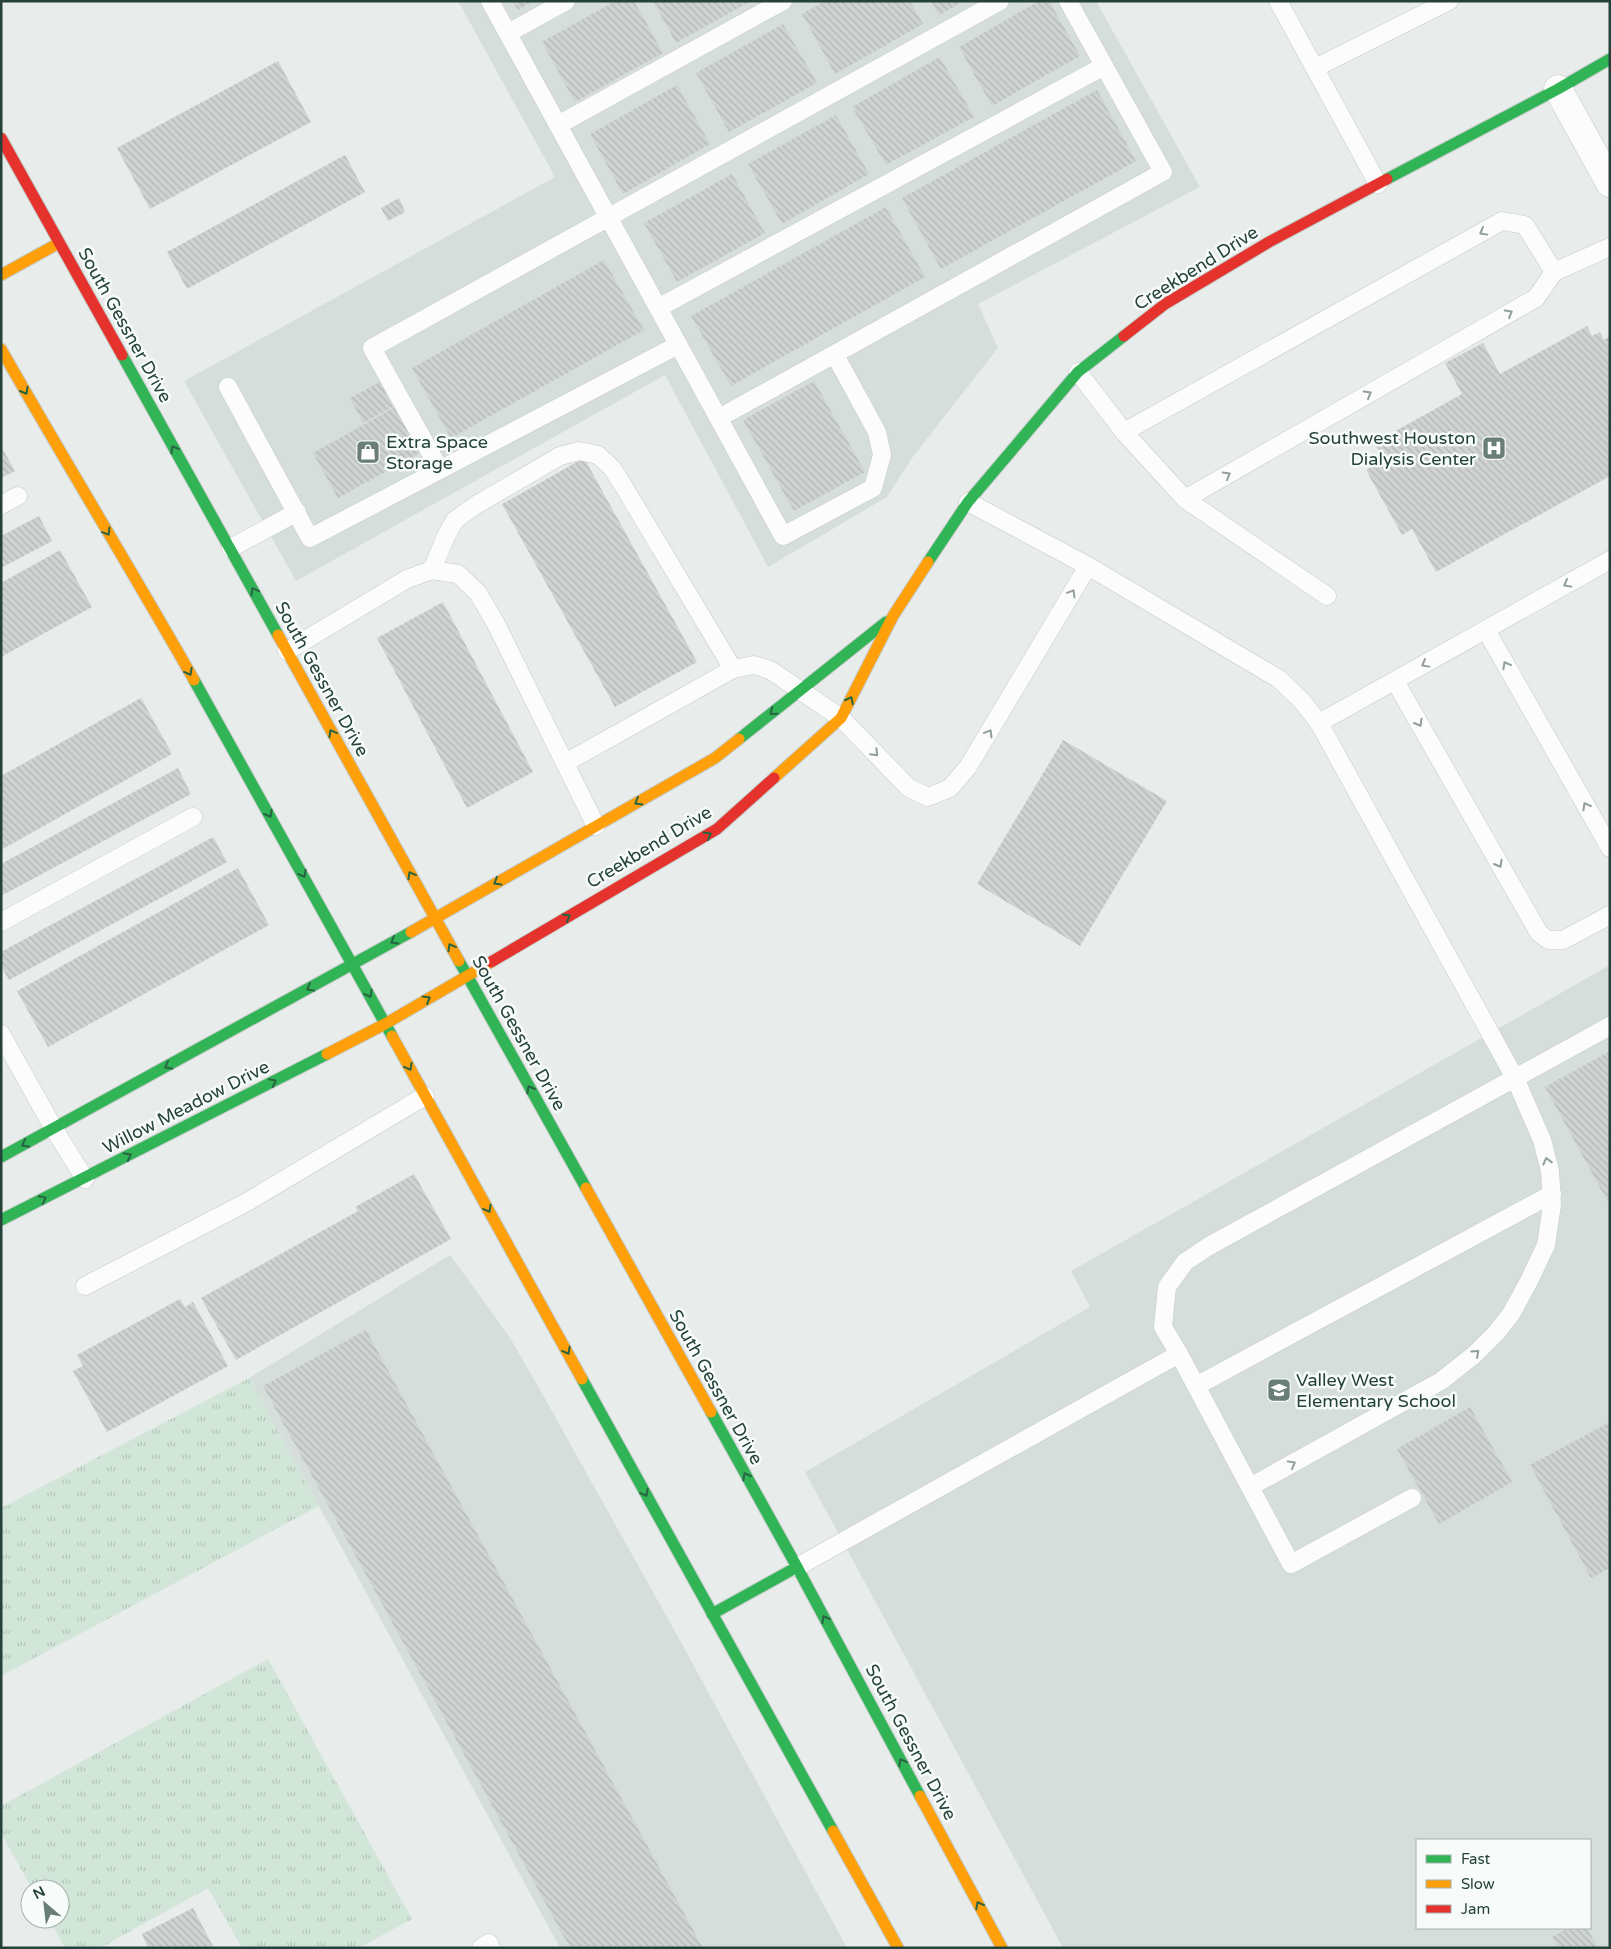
<svg xmlns="http://www.w3.org/2000/svg" width="1611" height="1949" font-family="'Varela Round',sans-serif">
<style>
.built{fill:#d6dedb;fill-rule:evenodd}
.grass{fill:url(#grass-tufts)}
.building{fill:url(#building-back-hatch)}
.lines{fill:none;stroke-linecap:round;stroke-linejoin:round}
.lane-casing{stroke:#c5cac8;stroke-width:19}
.street-casing{stroke:#c5cac8;stroke-width:29}
.fast-casing{stroke:#c3cbc8;stroke-width:13}
.slow-casing{stroke:#c3cbc8;stroke-width:13}
.jam-casing{stroke:#c3cbc8;stroke-width:13}
.lane{stroke:#fcfcfc;stroke-width:18}
.street{stroke:#fcfcfc;stroke-width:28}
.fast{stroke:#30b455;stroke-width:11}
.slow{stroke:#ff9f0a;stroke-width:11}
.jam{stroke:#e5322d;stroke-width:11}
.oneway{stroke:#909f9b}
.oneway2{stroke:#286442}
.labels{text-anchor:middle;dominant-baseline:central;stroke-width:5;stroke-linejoin:round;paint-order:stroke}
.street-label{font-size:18px;fill:#24423a;stroke:#f7fbf9}
.poi-label{font-size:18px;fill:#24423a;stroke:#f7fbf9;text-anchor:start}
</style>
<defs>
<pattern id="grass-tufts" width="24" height="20" patternUnits="userSpaceOnUse" patternTransform="scale(1.25)"><rect width="24" height="20" fill="#d1e6d8"/><path d="M3 7l-1-3M5 7V3M7 7l1-3M15 17l-1-3M17 17v-4M19 17l1-3" fill="none" stroke="#b3c6ba"/></pattern>
<pattern id="building-back-hatch" width="6" height="6" patternUnits="userSpaceOnUse" patternTransform="scale(1.25)"><rect width="6" height="6" fill="#cfd4d2"/><path d="M-1 5l2 2M0 0l6 6M5-1l2 2" fill="none" stroke="#b2b7b5"/></pattern>
</defs>
<rect width="100%" height="100%" fill="#e8edeb"/>
<g class="built">
<path d="M458,1H1096L1200,187L978,304L998,348L912,458L887,497L768,567L665,375L296,581L184,381L555,177Z"/>
<path d="M1610,965V1948H1063L805,1472L1090,1307L1071,1271ZM1417,1840H1590V1928H1417Z"/>
<path d="M450,1255L509,1336L543,1395L682,1644L847,1948H560L249,1378Z"/>
</g>
<g class="grass">
<path d="M249,1378L319,1506L1,1676V1508Z"/>
<path d="M268,1659L412,1919L359,1948H242L208,1888L100,1948H65L49,1919H60V1889H32L1,1833V1806Z"/>
</g>
<g class="building">
<path d="M513,1H533L518,10Z"/>
<path d="M615,1H634L663,53L575,102L542,42Z"/>
<path d="M653,1H751L676,43Z"/>
<path d="M825,1H910L923,24L835,74L802,14Z"/>
<path d="M931,1H964L939,15Z"/>
<path d="M1039,1H1049L1080,56L992,106L959,47Z"/>
<path d="M783,24L817,83L729,132L696,73Z"/>
<path d="M940,57L974,117L886,165L852,107Z"/>
<path d="M278,61L311,122L150,209L117,148Z"/>
<path d="M677,85L710,144L623,194L590,134Z"/>
<path d="M1097,90L1136,161L941,269L902,198Z"/>
<path d="M836,115L869,174L782,224L748,164Z"/>
<path d="M345,155L365,192L187,289L167,252Z"/>
<path d="M732,174L765,233L677,282L644,223Z"/>
<path d="M399,198L405,212L388,221L381,208Z"/>
<path d="M886,207L925,277L731,386L691,316Z"/>
<path d="M604,260L644,330L451,438L412,368Z"/>
<path d="M1587,326L1592,336L1600,332L1604,340L1610,336V476L1436,572L1412,529L1402,535L1366,470L1376,464L1373,457L1381,453L1374,443L1462,394L1445,363L1483,343L1500,374Z"/>
<path d="M814,381L865,472L794,511L743,420Z"/>
<path d="M380,382L393,407L363,423L350,398Z"/>
<path d="M397,406L423,451L338,498L313,453Z"/>
<path d="M1,446L15,471L1,478Z"/>
<path d="M584,458L697,662L615,707L502,504Z"/>
<path d="M39,516L52,541L1,568V536Z"/>
<path d="M60,550L92,607L1,657V583Z"/>
<path d="M443,602L533,772L467,808L377,638Z"/>
<path d="M141,698L172,754L1,850V776Z"/>
<path d="M1063,740L1167,801L1080,946L977,884Z"/>
<path d="M178,768L191,794L1,896V864Z"/>
<path d="M213,837L227,862L9,980L1,966V952Z"/>
<path d="M238,868L269,925L48,1047L17,991Z"/>
<path d="M1610,1051V1206L1545,1087Z"/>
<path d="M414,1174L451,1239L236,1360L201,1298L358,1211L355,1207Z"/>
<path d="M180,1299L185,1307L193,1302L228,1366L107,1432L73,1371L83,1366L77,1355Z"/>
<path d="M366,1330L703,1948H570L263,1386Z"/>
<path d="M1470,1407L1512,1482L1439,1524L1397,1449Z"/>
<path d="M1610,1422V1568L1591,1578L1530,1465Z"/>
<path d="M193,1908L214,1948H148L142,1934Z"/>
<path d="M1568,1928H1587L1598,1948H1558L1552,1937Z"/>
</g>
<g class="lines">
<g class="lane-casing">
<g id="lane">
<path d="M490,1L783,536L873,488L882,455L877,432L835,355"/>
<path d="M1278,1L1378,184"/>
<path d="M508,33L566,1"/>
<path d="M1315,68L1449,1"/>
<path d="M558,125L783,1"/>
<path d="M1554,272L1610,247"/>
<path d="M658,308L1104,66"/>
<path d="M1078,372L1124,432L1185,499L1327,596"/>
<path d="M228,387L310,538L678,345"/>
<path d="M719,418L1163,172L1068,1"/>
<path d="M1124,432L1502,221L1525,225L1554,272L1536,298L1185,499"/>
<path d="M440,470L372,348L1000,1"/>
<path d="M968,502L1088,566L1279,679L1302,701L1319,723L1515,1078L1542,1140L1550,1171L1552,1205L1546,1245L1529,1281L1511,1314L1497,1332L1474,1355L1441,1381L1250,1487"/>
<path d="M1,505L18,496"/>
<path d="M231,548L297,512"/>
<path d="M432,570L446,536L455,520L476,505L560,456L579,451L598,455L612,468L624,487L733,669"/>
<path d="M1486,630L1610,848"/>
<path d="M287,651L407,579L432,570L458,574L478,593L496,624L596,826"/>
<path d="M1395,681L1539,933L1548,940H1563L1610,915"/>
<path d="M1319,723L1610,560"/>
<path d="M565,763L733,669L754,665L770,670L782,678L841,718L909,788L928,797L950,788L968,767L1088,566"/>
<path d="M1,922L193,817"/>
<path d="M1,1034L54,1129L85,1179"/>
<path d="M85,1286L247,1202L425,1096"/>
<path d="M1196,1386L1552,1194"/>
<path d="M1412,1498L1291,1564L1179,1354L1163,1327L1167,1287L1185,1262L1209,1246L1610,1026"/>
<path d="M797,1567L1179,1354"/>
<path d="M481,1948L489,1943L491,1948"/>
</g>
</g>
<g class="street-casing">
<path id="street" d="M1558,89L1610,183"/>
</g>
<g class="fast-casing">
<g id="fast">
<path d="M1387,179L1558,89L1610,59"/>
<path d="M122,355L278,635"/>
<path d="M928,562L968,502L1078,372L1124,336"/>
<path d="M194,680L392,1036"/>
<path d="M739,739L886,622"/>
<path d="M459,961L586,1188"/>
<path d="M1,1157L411,932"/>
<path d="M1,1220L327,1054"/>
<path d="M582,1379L833,1831"/>
<path d="M711,1412L797,1567L920,1796"/>
<path d="M712,1614L797,1567"/>
</g>
</g>
<g class="slow-casing">
<g id="slow">
<path d="M1,275L59,243"/>
<path d="M1,349C64,460 131,569 194,680"/>
<path d="M278,635L459,961"/>
<path d="M774,778L841,718L893,616L928,562"/>
<path d="M411,932L715,758L739,739"/>
<path d="M392,1036L582,1379"/>
<path d="M327,1054L385,1024L491,962"/>
<path d="M586,1188L711,1412"/>
<path d="M920,1796L1002,1948"/>
<path d="M833,1831L898,1948"/>
</g>
</g>
<g class="jam-casing">
<g id="jam">
<path d="M1,138L122,355"/>
<path d="M1124,336L1165,304L1269,242L1387,179"/>
<path d="M491,962L717,829L774,778"/>
</g>
</g>
<use href="#lane" class="lane"/>
<use href="#street" class="street"/>
<use href="#fast" class="fast"/>
<use href="#slow" class="slow"/>
<use href="#jam" class="jam"/>
</g>
<defs><path id="oneway-chevron" d="M-2-3.5L2.5 0L-2 3.5" fill="none" stroke-width="1.6" stroke-linecap="round" stroke-linejoin="round" transform="scale(1.25)"/></defs>
<g class="oneway">
<use href="#oneway-chevron" transform="translate(1483 232) rotate(151)"/>
<use href="#oneway-chevron" transform="translate(1509 313) rotate(-30)"/>
<use href="#oneway-chevron" transform="translate(1368 394) rotate(-30)"/>
<use href="#oneway-chevron" transform="translate(1227 475) rotate(-30)"/>
<use href="#oneway-chevron" transform="translate(1567 584) rotate(151)"/>
<use href="#oneway-chevron" transform="translate(1072 593) rotate(-59)"/>
<use href="#oneway-chevron" transform="translate(1425 664) rotate(151)"/>
<use href="#oneway-chevron" transform="translate(1506 665) rotate(-119)"/>
<use href="#oneway-chevron" transform="translate(1419 723) rotate(60)"/>
<use href="#oneway-chevron" transform="translate(989 733) rotate(-59)"/>
<use href="#oneway-chevron" transform="translate(875 753) rotate(46)"/>
<use href="#oneway-chevron" transform="translate(1586 806) rotate(-119)"/>
<use href="#oneway-chevron" transform="translate(1499 864) rotate(60)"/>
<use href="#oneway-chevron" transform="translate(1547 1161) rotate(-104)"/>
<use href="#oneway-chevron" transform="translate(1476 1353) rotate(-42)"/>
<use href="#oneway-chevron" transform="translate(1292 1464) rotate(-29)"/>
</g>
<g class="oneway2">
<use href="#oneway-chevron" transform="translate(25 391) rotate(60)"/>
<use href="#oneway-chevron" transform="translate(174 449) rotate(-119)"/>
<use href="#oneway-chevron" transform="translate(107 532) rotate(59)"/>
<use href="#oneway-chevron" transform="translate(254 591) rotate(-119)"/>
<use href="#oneway-chevron" transform="translate(189 672) rotate(61)"/>
<use href="#oneway-chevron" transform="translate(850 700) rotate(-63)"/>
<use href="#oneway-chevron" transform="translate(773 712) rotate(141)"/>
<use href="#oneway-chevron" transform="translate(332 733) rotate(-119)"/>
<use href="#oneway-chevron" transform="translate(638 802) rotate(150)"/>
<use href="#oneway-chevron" transform="translate(269 814) rotate(61)"/>
<use href="#oneway-chevron" transform="translate(708 835) rotate(-30)"/>
<use href="#oneway-chevron" transform="translate(303 874) rotate(61)"/>
<use href="#oneway-chevron" transform="translate(411 875) rotate(-119)"/>
<use href="#oneway-chevron" transform="translate(497 882) rotate(150)"/>
<use href="#oneway-chevron" transform="translate(567 917) rotate(-30)"/>
<use href="#oneway-chevron" transform="translate(394 941) rotate(150)"/>
<use href="#oneway-chevron" transform="translate(451 947) rotate(-119)"/>
<use href="#oneway-chevron" transform="translate(310 988) rotate(151)"/>
<use href="#oneway-chevron" transform="translate(369 994) rotate(62)"/>
<use href="#oneway-chevron" transform="translate(427 999) rotate(-31)"/>
<use href="#oneway-chevron" transform="translate(168 1066) rotate(151)"/>
<use href="#oneway-chevron" transform="translate(409 1067) rotate(61)"/>
<use href="#oneway-chevron" transform="translate(273 1082) rotate(-27)"/>
<use href="#oneway-chevron" transform="translate(530 1089) rotate(-119)"/>
<use href="#oneway-chevron" transform="translate(25 1144) rotate(153)"/>
<use href="#oneway-chevron" transform="translate(128 1156) rotate(-27)"/>
<use href="#oneway-chevron" transform="translate(43 1199) rotate(-26)"/>
<use href="#oneway-chevron" transform="translate(488 1209) rotate(61)"/>
<use href="#oneway-chevron" transform="translate(567 1351) rotate(61)"/>
<use href="#oneway-chevron" transform="translate(746 1476) rotate(-119)"/>
<use href="#oneway-chevron" transform="translate(645 1493) rotate(61)"/>
<use href="#oneway-chevron" transform="translate(825 1619) rotate(-118)"/>
<use href="#oneway-chevron" transform="translate(902 1762) rotate(-118)"/>
<use href="#oneway-chevron" transform="translate(979 1905) rotate(-118)"/>
</g>
<defs>
<g id="hospital-square" transform="scale(1.25)"><rect x="-9" y="-9" width="18" height="18" rx="4" fill="#697e78" stroke="#f7fbf9"/><path d="M-5-5h3v3.5h4V-5h3V5h-3V1.5h-4V5h-3Z" fill="#fff"/></g>
<g id="shop-square" transform="scale(1.25)"><rect x="-9" y="-9" width="18" height="18" rx="4" fill="#697e78" stroke="#f7fbf9"/><path d="M-5-2.5h2.3a2.7 3.5 0 0 1 5.4 0H5L5.5 6h-11ZM-1.5-2.5h3a1.5 2.3 0 0 0-3 0Z" fill="#fff"/></g>
<g id="school-square" transform="scale(1.25)"><rect x="-9" y="-9" width="18" height="18" rx="4" fill="#697e78" stroke="#f7fbf9"/><path d="M0-5L7-2L0 1L-7-2ZM-4 1L0 2.5L4 1V4Q0 6-4 4Z" fill="#fff"/></g>
</defs>
<g fill-rule="evenodd">
<use href="#hospital-square" x="1494" y="448"/>
<use href="#shop-square" x="368" y="452"/>
<use href="#school-square" x="1279" y="1390"/>
</g>
<g class="labels">
<g class="street-label">
<text transform="translate(1196 268) rotate(-32)">Creekbend Drive</text>
<text transform="translate(125 325) rotate(61)">South Gessner Drive</text>
<text transform="translate(322 679) rotate(61)">South Gessner Drive</text>
<text transform="translate(649 847) rotate(-31)">Creekbend Drive</text>
<text transform="translate(519 1033) rotate(61)">South Gessner Drive</text>
<text transform="translate(186 1107) rotate(-27)">Willow Meadow Drive</text>
<text transform="translate(716 1387) rotate(61)">South Gessner Drive</text>
<text transform="translate(911 1742) rotate(62)">South Gessner Drive</text>
</g>
<g class="poi-label">
<text x="1476" y="438" text-anchor="end">Southwest Houston<tspan x="1476" dy="21">Dialysis Center</tspan></text>
<text x="386" y="442">Extra Space<tspan x="386" dy="21">Storage</tspan></text>
<text x="1296" y="1380">Valley West<tspan x="1296" dy="21">Elementary School</tspan></text>
</g>
</g>
<rect width="1611" height="1949" fill="none" stroke="#24423a" stroke-width="5"/>
<rect x="1416" y="1839" width="175" height="90" fill="#f7fbf9" stroke="#a3b1ad"/>
<rect x="1426" y="1855" width="25" height="8" fill="#30b455" stroke="#a3b1ad"/>
<text x="1461" y="1864" font-size="15" fill="#24423a">Fast</text>
<rect x="1426" y="1880" width="25" height="8" fill="#ff9f0a" stroke="#a3b1ad"/>
<text x="1461" y="1889" font-size="15" fill="#24423a">Slow</text>
<rect x="1426" y="1905" width="25" height="8" fill="#e5322d" stroke="#a3b1ad"/>
<text x="1461" y="1914" font-size="15" fill="#24423a">Jam</text>
<g transform="translate(45 1904) rotate(332)"><circle r="24" fill="#f7fbf9" stroke="#a3b1ad"/>
<path d="M0-4L9 19L0 12L-9 19Z" fill="#697e78"/>
<text y="-8" font-size="14" font-weight="bold" text-anchor="middle" fill="#24423a">N</text>
</g>
</svg>
